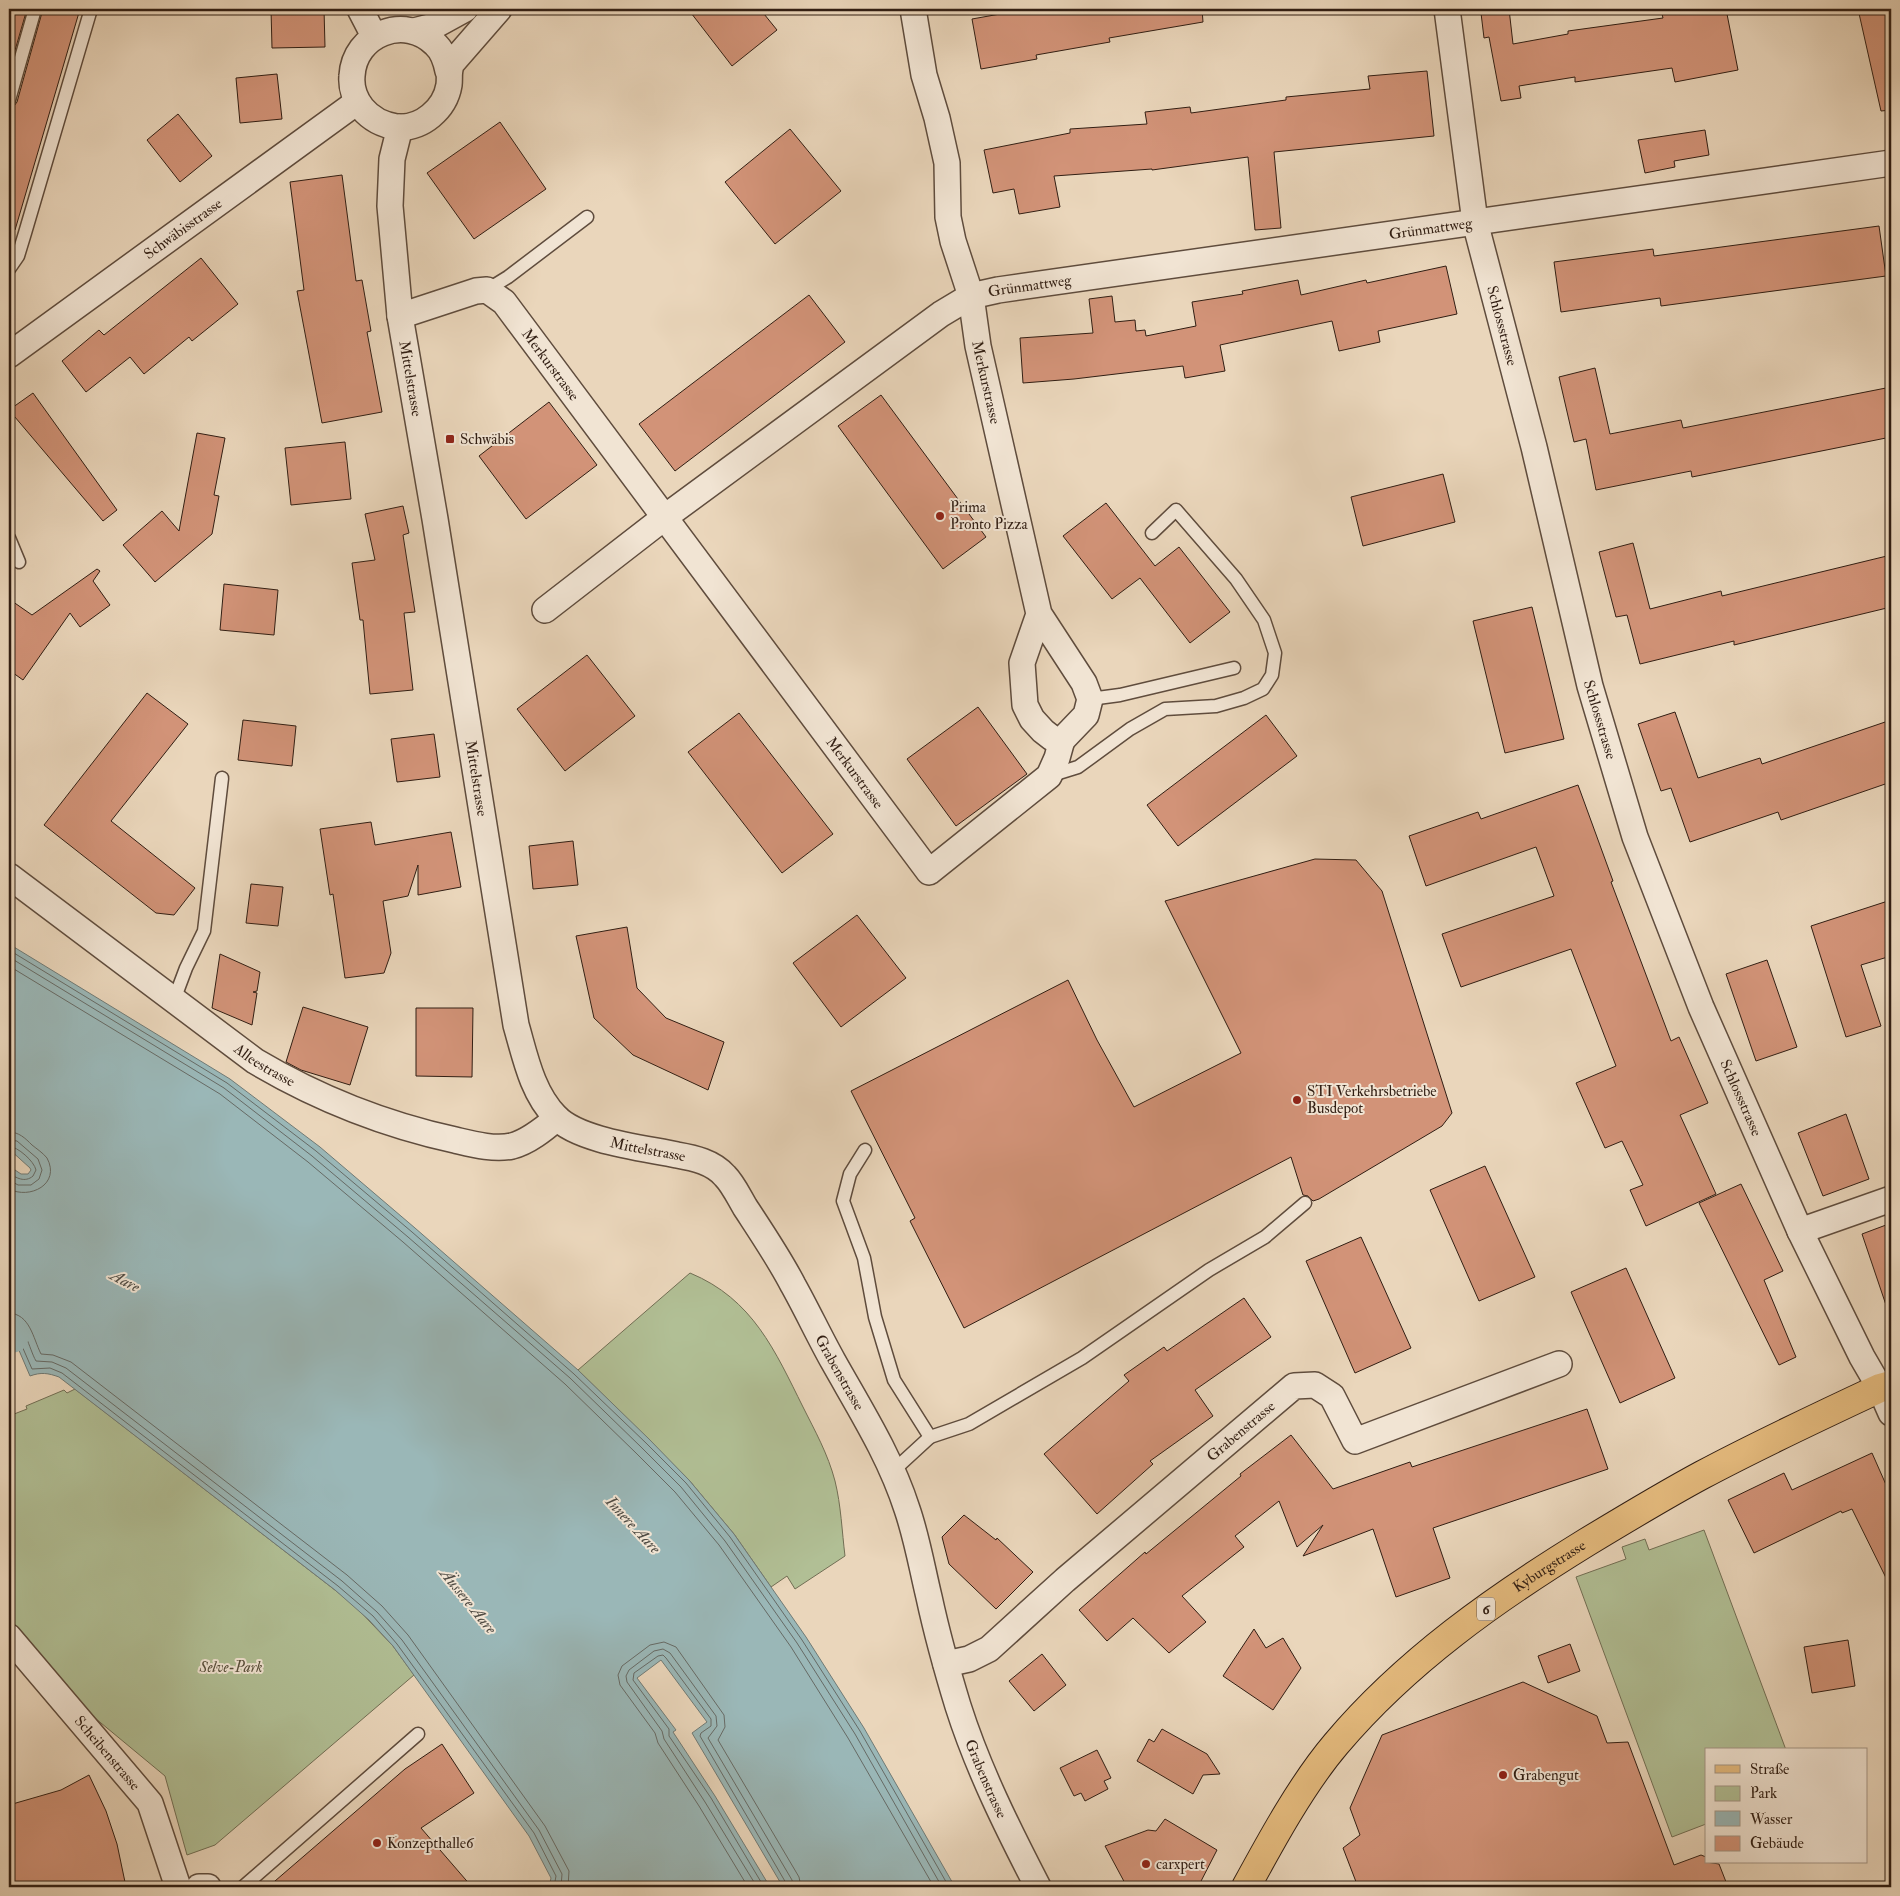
<svg xmlns="http://www.w3.org/2000/svg" width="1900" height="1896" font-family="'IM FELL Double Pica',serif">
<style>
.green{fill:#b1bf95;stroke:#716e54}
.water{fill:#9ab7b7;stroke:#707a75}
.lines{fill:none;stroke-linecap:round;stroke-linejoin:round}
.shore{stroke:#666a65;stroke-width:1}
.canal{stroke:#9ab7b7;stroke-width:31}
.building{fill:#d29378;stroke:#311e13}
.lane-casing{stroke:#5f4c3d;stroke-width:15}
.street-casing{stroke:#5f4c3d;stroke-width:28}
.primary-casing{stroke:#311e13;stroke-width:30}
.lane{stroke:#f1e4d3;stroke-width:12}
.street{stroke:#f1e4d3;stroke-width:25}
.primary{stroke:#e5bb7e;stroke-width:28}
.poi-dot{fill:#8f2418;stroke:#f1e4d3;stroke-width:2}
.labels{text-anchor:middle;dominant-baseline:central;stroke-width:4;stroke-linejoin:round;paint-order:stroke}
.shield{fill:#f1e4d3;stroke:#6b594d;stroke-width:1}
.shield-label{font-size:14px;font-weight:bold;fill:#311e13}
.street-label{font-size:15px;fill:#311e13;stroke:#f1e4d3}
.poi-label{font-size:15px;fill:#311e13;stroke:#f1e4d3;text-anchor:start}
.park-label{font-size:15px;font-style:italic;fill:#574e3a;stroke:#f1e4d3}
.water-label{font-size:16px;font-style:italic;fill:#504c44;stroke:#f1e4d3}
</style>
<rect width="100%" height="100%" fill="#ead6bb"/>
<filter id="stains"><feTurbulence type="fractalNoise" baseFrequency=".004" numOctaves="4"/><feColorMatrix values="0 0 0 0 .2 0 0 0 0 .09 0 0 0 0 .02 0 0 0 .5 -.17"/></filter>
<radialGradient id="worn" r=".72"><stop offset=".6" stop-color="#630" stop-opacity="0"/><stop offset="1" stop-color="#630" stop-opacity=".3"/></radialGradient>
<g class="green">
<path d="M690,1273C753,1299 775,1351 803,1407C815,1431 828,1454 835,1481C841,1505 842,1532 845,1556L795,1589L787,1576L771,1587L734,1534L689,1480L578,1370Z"/>
<path d="M75,1389L353,1604L393,1646L414,1675L215,1845L187,1855L165,1776L72,1699L9,1622V1416L27,1409L26,1406L64,1390L67,1393Z"/>
<path d="M1704,1530L1786,1750H1706V1824L1672,1837L1576,1577L1626,1559L1622,1547L1645,1539L1649,1550Z"/>
</g>
<path class="water" d="M9,944L230,1079L320,1147L415,1228L578,1370L649,1439L689,1480L734,1534L806,1637L864,1728L955,1887H783L692,1733L707,1722L661,1660L637,1678L676,1730L673,1732L715,1796L770,1887H549L551,1878L529,1836L393,1646L369,1620L335,1590L59,1377C48,1373 41,1372 30,1376L9,1327V1166L21,1174H28L31,1170L30,1168L9,1149Z"/>
<g class="lines">
<g class="shore">
<path d="M9,950L227,1083L316,1151L412,1232L574,1374L646,1443L686,1483L730,1537L802,1640L860,1731L949,1887"/>
<path d="M9,957L224,1088L312,1156L408,1237L570,1378L641,1447L681,1487L725,1541L797,1643L855,1734L942,1887"/>
<path d="M9,966L220,1094L308,1162L403,1242L565,1384L636,1453L675,1492L719,1545L791,1647L848,1738L934,1887"/>
<path d="M9,1132C19,1132 25,1138 32,1145C37,1149 43,1153 47,1158C61,1184 30,1200 9,1189"/>
<path d="M9,1140L17,1141L38,1159L42,1170L39,1179L31,1185H18L9,1180"/>
<path d="M9,1146C18,1147 34,1161 36,1170L33,1176C25,1183 16,1178 9,1173"/>
<path d="M9,1313C30,1314 33,1338 41,1354L53,1355L71,1362L347,1575L382,1606L408,1635L545,1826L569,1871L568,1887"/>
<path d="M9,1321C25,1322 29,1349 36,1361L52,1362L66,1368L342,1581L377,1612L402,1640L539,1830L562,1874L561,1887"/>
<path d="M9,1327L15,1330L32,1369L50,1368L62,1373L338,1586L373,1616L397,1644L534,1833L556,1876L554,1887"/>
<path d="M748,1887L699,1806L658,1743L655,1733L620,1685L618,1675L622,1666L650,1645L664,1642L676,1647L724,1715L725,1727L718,1740L799,1877L801,1887"/>
<path d="M757,1887L705,1802L664,1739L662,1731L627,1682L626,1676L629,1670L654,1651L663,1649L670,1653L716,1716L717,1726L708,1738L792,1880L793,1887"/>
<path d="M764,1887L711,1798L669,1736V1729L633,1680L634,1673L658,1656L663,1655L666,1658L711,1719V1726L701,1733L700,1736L786,1883L787,1887"/>
</g>
<path class="canal" d="M9,1338L13,1337"/>
</g>
<g class="building">
<path d="M9,9H27L9,71Z"/>
<path d="M43,9H80L15,230L9,229V108L14,106L17,102Z"/>
<path d="M271,9H324L325,47L272,48Z"/>
<path d="M688,9H760L777,30L732,66Z"/>
<path d="M1028,9H1202L1203,22L1109,38L1110,42L1036,55L1037,59L981,69L972,19Z"/>
<path d="M1509,9L1513,44L1568,34V31L1663,18L1662,14L1691,9H1726L1738,70L1675,82L1672,68L1575,82V77L1519,86L1521,98L1501,101L1489,37L1484,38L1481,13Z"/>
<path d="M1858,9H1891V110L1881,111Z"/>
<path d="M1427,71L1434,136L1274,152L1281,228L1255,230L1248,157L1152,170V169L1054,176L1060,207L1019,214L1014,189L993,193L984,150L1070,133V129L1147,124L1145,112L1190,107L1191,113L1286,100V97L1370,89L1368,76Z"/>
<path d="M277,74L282,119L240,123L236,78Z"/>
<path d="M178,114L212,156L180,182L147,140Z"/>
<path d="M500,122L546,189L474,239L427,173Z"/>
<path d="M790,129L841,191L775,244L725,182Z"/>
<path d="M1705,130L1709,155L1674,161L1675,167L1645,173L1638,140Z"/>
<path d="M342,175L356,281L362,280L371,331L367,332L382,412L322,423L297,291L304,290L290,182Z"/>
<path d="M1879,226L1886,276L1661,306L1660,298L1561,312L1554,262L1653,249L1654,256Z"/>
<path d="M201,258L238,304L192,341L189,337L144,374L130,357L86,392L62,361L99,330L104,335Z"/>
<path d="M1446,266L1457,314L1378,331L1380,342L1339,351L1332,321L1220,345L1225,371L1185,378L1183,366L1074,379L1023,383L1020,338L1093,333L1089,299L1112,296L1115,322L1135,320L1136,331L1145,330L1146,336L1196,326L1192,302L1243,294L1242,291L1298,280L1301,295L1366,280L1367,283Z"/>
<path d="M809,295L845,342L675,471L639,424Z"/>
<path d="M1595,368L1610,434L1681,420L1683,428L1891,387V437L1692,477L1691,471L1596,490L1586,439L1574,442L1559,377Z"/>
<path d="M33,393L117,510L103,521L9,410Z"/>
<path d="M881,395L986,537L943,569L838,426Z"/>
<path d="M549,402L597,465L526,519L479,456Z"/>
<path d="M197,433L225,438L214,495L219,496L212,534L155,582L123,545L162,511L179,531Z"/>
<path d="M345,442L351,499L291,505L285,448Z"/>
<path d="M1443,474L1455,522L1363,546L1351,497Z"/>
<path d="M1106,503L1155,566L1179,547L1230,612L1190,643L1140,578L1112,599L1063,536Z"/>
<path d="M403,506L409,533L403,535L415,612L404,613L413,690L370,694L363,620H360L352,563L375,560L365,514Z"/>
<path d="M1633,543L1650,609L1721,591L1722,596L1891,555V607L1734,645V641L1640,664L1627,615L1616,617L1599,552Z"/>
<path d="M97,569L100,571L93,581L110,605L80,627L70,613L23,680L9,670V599L32,615Z"/>
<path d="M224,584L278,590L274,635L220,630Z"/>
<path d="M1532,607L1564,739L1505,753L1473,621Z"/>
<path d="M587,655L635,716L565,771L517,709Z"/>
<path d="M147,693L188,724L111,821L195,888L174,915L156,913L44,825Z"/>
<path d="M978,707L1027,774L956,826L907,759Z"/>
<path d="M1675,712L1698,778L1760,758L1762,764L1891,720V782L1781,820L1778,812L1690,842L1671,788L1661,791L1638,724Z"/>
<path d="M739,713L833,834L782,873L688,752Z"/>
<path d="M1266,715L1297,756L1178,846L1147,805Z"/>
<path d="M243,720L296,726L292,766L238,760Z"/>
<path d="M434,734L440,777L397,782L391,739Z"/>
<path d="M1578,785L1613,881L1611,882L1671,1041L1679,1037L1708,1103L1680,1115L1716,1194L1646,1226L1630,1190L1643,1185L1622,1141L1605,1148L1576,1083L1616,1066L1571,949L1461,987L1442,934L1554,896L1536,847L1426,886L1409,836L1478,812L1481,819Z"/>
<path d="M371,822L375,845L451,832L461,887L418,895V865L408,896L383,901L391,953L384,973L345,978L333,894L330,895L320,829Z"/>
<path d="M573,841L578,885L533,889L529,846Z"/>
<path d="M1315,859L1356,860L1382,891L1452,1113L1442,1126L1319,1199L1313,1201L1308,1196L1303,1195L1291,1157L964,1328L910,1221L915,1218L851,1091L1068,980L1097,1040L1134,1107L1241,1053L1165,901Z"/>
<path d="M251,884L283,887L278,926L246,923Z"/>
<path d="M1891,900V956L1861,965L1881,1026L1846,1037L1811,926Z"/>
<path d="M857,915L906,978L841,1027L793,963Z"/>
<path d="M627,927L637,988L666,1018L724,1042L708,1090L633,1055L594,1018L576,936Z"/>
<path d="M220,954L260,972L257,991L253,992L257,993L252,1025L212,1008Z"/>
<path d="M1767,960L1797,1047L1756,1061L1726,974Z"/>
<path d="M303,1007L368,1027L350,1085L301,1070L286,1062Z"/>
<path d="M416,1008H473L472,1077L416,1076Z"/>
<path d="M1846,1114L1869,1179L1823,1196L1798,1133Z"/>
<path d="M1485,1166L1535,1277L1479,1301L1430,1190Z"/>
<path d="M1741,1184L1783,1271L1764,1280L1796,1357L1779,1365L1699,1203Z"/>
<path d="M1886,1225L1891,1239V1308H1887L1862,1234Z"/>
<path d="M1361,1237L1411,1348L1355,1373L1306,1261Z"/>
<path d="M1626,1268L1675,1378L1620,1403L1571,1292Z"/>
<path d="M1244,1298L1271,1337L1195,1390L1213,1416L1150,1461L1153,1464L1097,1514L1044,1454L1129,1381L1124,1375L1164,1347L1167,1351Z"/>
<path d="M1587,1409L1608,1469L1433,1528L1450,1578L1396,1597L1373,1529L1303,1556L1323,1525L1297,1547L1279,1501L1235,1536L1244,1547L1182,1596L1206,1622L1169,1653L1133,1618L1107,1641L1079,1610L1145,1552L1146,1554L1241,1476L1240,1474L1291,1435L1333,1489L1410,1462L1412,1467Z"/>
<path d="M1872,1453L1891,1496V1588L1852,1509L1842,1513L1841,1511L1754,1553L1728,1500L1784,1473L1792,1490Z"/>
<path d="M964,1515L996,1540L997,1538L1033,1572L996,1609L949,1564L942,1537Z"/>
<path d="M1254,1629L1266,1648L1283,1638L1301,1668L1273,1710L1223,1676Z"/>
<path d="M1848,1640L1855,1686L1812,1693L1804,1647Z"/>
<path d="M1570,1644L1580,1671L1548,1683L1538,1656Z"/>
<path d="M1042,1654L1066,1685L1034,1711L1009,1681Z"/>
<path d="M1523,1682L1597,1716L1607,1743L1628,1742L1674,1865L1701,1855L1706,1857V1862L1719,1864L1728,1887H1358L1343,1848L1360,1835L1350,1808L1382,1735Z"/>
<path d="M1162,1729L1207,1754L1220,1774L1203,1775L1193,1794L1137,1761L1149,1739L1154,1742Z"/>
<path d="M442,1744L474,1793L421,1828L472,1887H268L405,1769Z"/>
<path d="M1097,1750L1111,1778L1104,1781L1108,1789L1085,1801L1081,1793L1074,1796L1060,1768Z"/>
<path d="M89,1775L106,1811L117,1844L125,1882L100,1887H14L9,1876V1805L61,1790Z"/>
<path d="M1165,1819L1217,1850L1198,1887H1127L1105,1846L1148,1830L1156,1831Z"/>
</g>
<g class="lines">
<g class="lane-casing">
<g id="lane">
<path d="M9,100L35,9"/>
<path d="M9,269L18,256L25,233L91,9"/>
<path d="M487,290L508,277L587,217"/>
<path d="M9,538L19,562"/>
<path d="M1090,699L1120,695L1234,668"/>
<path d="M1049,776L1078,767L1130,729L1165,709L1216,706L1244,698L1263,689L1272,675L1275,653L1264,620L1236,579L1176,510L1152,533"/>
<path d="M174,1000L186,968L204,931L222,778"/>
<path d="M865,1150L850,1174L843,1201L864,1258L875,1317L894,1380L930,1437L893,1471"/>
<path d="M930,1437L969,1424L1082,1358L1209,1270L1265,1237L1305,1203"/>
<path d="M243,1887L418,1734"/>
</g>
</g>
<g class="street-casing">
<g id="street">
<path d="M360,9L374,36"/>
<path id="s1" d="M913,9L924,75L937,118L947,163L948,217L953,241L971,296L978,346L1039,614L1084,683L1090,699L1086,715L1062,740L1052,738L1043,731L1032,719L1025,705L1022,663L1039,614"/>
<path id="s2" d="M1447,9L1475,222L1534,447L1590,686L1635,837L1701,1007L1800,1231L1862,1357L1880,1388L1891,1413"/>
<path d="M414,31L434,26L465,9"/>
<path d="M448,71C446,61 443,51 435,44C405,14 354,34 352,76C351,87 355,99 362,108C371,119 383,125 397,127C422,129 445,109 449,85C450,77 448,71 452,63L499,9"/>
<path id="s3" d="M400,127L392,159L390,206L400,316L435,519L516,1025C525,1056 532,1093 556,1117C579,1141 644,1148 677,1155C694,1158 713,1162 725,1176C733,1184 739,1197 745,1207C762,1233 779,1258 793,1285C807,1310 819,1336 833,1361C860,1409 890,1456 907,1509C917,1538 922,1568 929,1597C937,1634 947,1670 958,1706C978,1769 1008,1829 1038,1887"/>
<path id="s4" d="M400,316L476,291L487,290L504,302L929,872L1049,776L1057,758L1062,740"/>
<path id="s5" d="M9,355L357,102"/>
<path id="s6" d="M545,610L665,517L941,314L971,296L998,290L1891,163"/>
<path id="s7" d="M9,876L255,1061C319,1099 382,1124 455,1140C472,1144 494,1150 512,1146C528,1142 544,1129 557,1118"/>
<path d="M1800,1231L1891,1199"/>
<path id="s8" d="M9,1637L150,1803L178,1887"/>
<path id="s9" d="M946,1664L969,1659L989,1649L1065,1580L1294,1386L1315,1385L1332,1396L1355,1441L1559,1364"/>
<path d="M199,1887H208"/>
</g>
</g>
<g class="primary-casing">
<g id="primary">
<path id="s10" d="M1246,1887C1271,1841 1302,1784 1336,1744C1406,1661 1496,1598 1587,1542C1625,1519 1663,1496 1702,1475C1760,1444 1820,1416 1880,1388L1891,1385"/>
</g>
</g>
<use href="#lane" class="lane"/>
<use href="#street" class="street"/>
<use href="#primary" class="primary"/>
</g>
<g class="poi-dot">
<rect x="445" y="434" width="10" height="10" rx="2.5"/>
<circle cx="940" cy="516" r="5"/>
<circle cx="1297" cy="1100" r="5"/>
<circle cx="1503" cy="1775" r="5"/>
<circle cx="377" cy="1843" r="5"/>
<circle cx="1146" cy="1864" r="5"/>
</g>
<g class="labels">
<rect class="shield" x="1477" y="1597.5" width="18" height="23" rx="4"/>
<g class="shield-label">
<text x="1486" y="1609">6</text>
</g>
<g class="street-label">
<text stroke="none"><textPath href="#s6" startOffset="994">Grünmattweg</textPath></text>
<text stroke="none"><textPath href="#s5" startOffset="215">Schwäbisstrasse</textPath></text>
<text stroke="none"><textPath href="#s6" startOffset="589">Grünmattweg</textPath></text>
<text stroke="none"><textPath href="#s2" startOffset="322">Schlossstrasse</textPath></text>
<text stroke="none"><textPath href="#s4" startOffset="190">Merkurstrasse</textPath></text>
<text stroke="none"><textPath href="#s3" startOffset="254">Mittelstrasse</textPath></text>
<text stroke="none"><textPath href="#s1" startOffset="382">Merkurstrasse</textPath></text>
<text stroke="none"><textPath href="#s2" startOffset="728">Schlossstrasse</textPath></text>
<text stroke="none"><textPath href="#s4" startOffset="699">Merkurstrasse</textPath></text>
<text stroke="none"><textPath href="#s3" startOffset="659">Mittelstrasse</textPath></text>
<text stroke="none"><textPath href="#s7" startOffset="318">Alleestrasse</textPath></text>
<text stroke="none"><textPath href="#s2" startOffset="1132">Schlossstrasse</textPath></text>
<text stroke="none"><textPath href="#s3" startOffset="1109">Mittelstrasse</textPath></text>
<text stroke="none"><textPath href="#s3" startOffset="1420">Grabenstrasse</textPath></text>
<text stroke="none"><textPath href="#s9" startOffset="379">Grabenstrasse</textPath></text>
<text stroke="none"><textPath href="#s10" startOffset="448">Kyburgstrasse</textPath></text>
<text stroke="none"><textPath href="#s8" startOffset="152">Scheibenstrasse</textPath></text>
<text stroke="none"><textPath href="#s3" startOffset="1854">Grabenstrasse</textPath></text>
</g>
<g class="poi-label">
<text x="460" y="439">Schwäbis</text>
<text x="950" y="507">Prima<tspan x="950" dy="17">Pronto Pizza</tspan></text>
<text x="1307" y="1091">STI Verkehrsbetriebe<tspan x="1307" dy="17">Busdepot</tspan></text>
<text x="1513" y="1775">Grabengut</text>
<text x="387" y="1843">Konzepthalle6</text>
<text x="1156" y="1864">carxpert</text>
</g>
<g class="park-label">
<text x="231" y="1667">Selve-Park</text>
</g>
<g class="water-label">
<text transform="translate(125 1281) rotate(28)">Aare</text>
<text transform="translate(633 1525) rotate(47)">Innere Aare</text>
<text transform="translate(468 1601) rotate(51)">Äussere Aare</text>
</g>
</g>
<rect width="1900" height="1896" fill="none" stroke="#ead6bb" stroke-width="30"/>
<rect x="10" y="10" width="1880" height="1876" fill="none" stroke="#311e13" stroke-width="2.5"/>
<rect x="15" y="15" width="1870" height="1866" fill="none" stroke="#311e13"/>
<rect x="1705" y="1748" width="162" height="115" fill="#f1e4d3" stroke="#a49586"/>
<rect x="1715" y="1765" width="25" height="8" fill="#e5bb7e" stroke="#a49586"/>
<text x="1750" y="1774" font-size="15" fill="#311e13">Straße</text>
<rect x="1715" y="1786" width="25" height="15" fill="#b1bf95" stroke="#a49586"/>
<text x="1750" y="1798" font-size="15" fill="#311e13">Park</text>
<rect x="1715" y="1811" width="25" height="15" fill="#9ab7b7" stroke="#a49586"/>
<text x="1750" y="1824" font-size="15" fill="#311e13">Wasser</text>
<rect x="1715" y="1836" width="25" height="15" fill="#d29378" stroke="#a49586"/>
<text x="1750" y="1848" font-size="15" fill="#311e13">Gebäude</text>
<rect width="100%" height="100%" filter="url(#stains)"/>
<rect width="100%" height="100%" fill="url(#worn)"/>
</svg>
